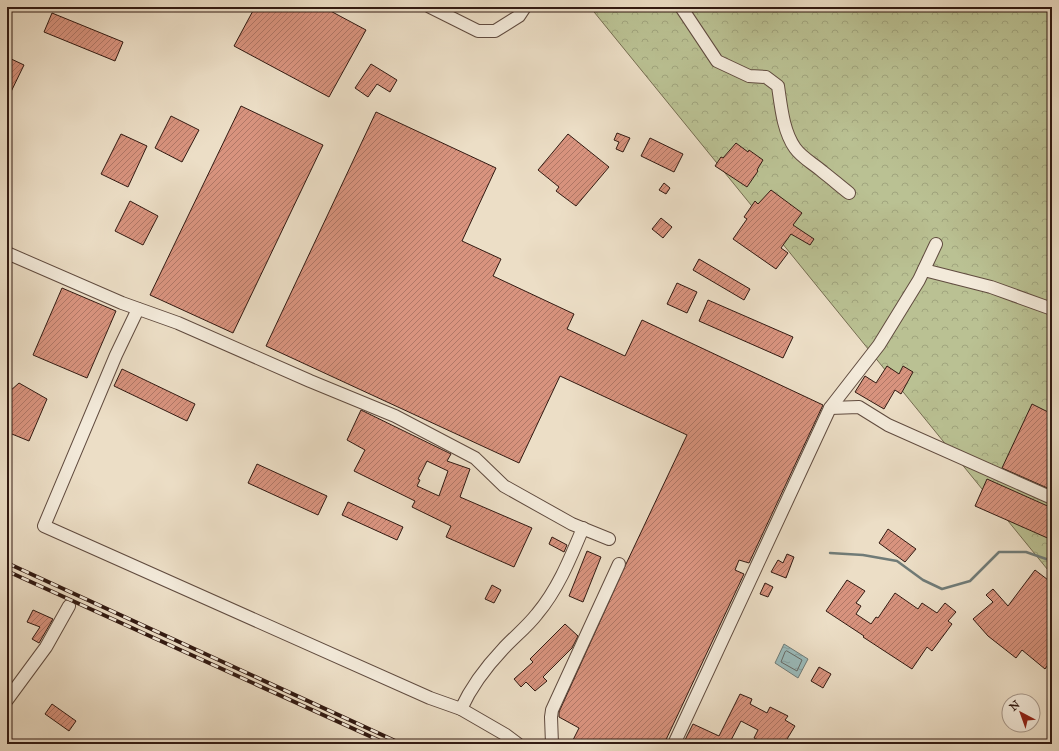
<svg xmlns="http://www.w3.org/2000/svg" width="1059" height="751" font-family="'IM FELL Great Primer',serif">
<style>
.forest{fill:url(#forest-crowns);stroke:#766e52}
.water{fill:url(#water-ripples);stroke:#707b77}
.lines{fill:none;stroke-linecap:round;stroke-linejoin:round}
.shore{stroke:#666a66;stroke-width:1}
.stream{stroke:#707b77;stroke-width:2.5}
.building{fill:url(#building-hatch);stroke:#321a12;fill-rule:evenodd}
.minor-casing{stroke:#604b3f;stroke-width:14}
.minor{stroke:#f3eada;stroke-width:12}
.rail-casing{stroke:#321a12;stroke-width:4}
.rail{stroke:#f3eada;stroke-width:2.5;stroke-dasharray:8;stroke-linecap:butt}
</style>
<defs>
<pattern id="forest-crowns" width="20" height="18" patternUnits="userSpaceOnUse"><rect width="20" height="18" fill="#bac193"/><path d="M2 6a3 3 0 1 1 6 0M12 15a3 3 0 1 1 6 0" fill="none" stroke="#a0a57e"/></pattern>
<pattern id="water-ripples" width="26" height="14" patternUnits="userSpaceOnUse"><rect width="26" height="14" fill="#9abbbb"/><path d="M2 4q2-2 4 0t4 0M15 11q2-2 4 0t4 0" fill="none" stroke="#85a0a0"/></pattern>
<pattern id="building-hatch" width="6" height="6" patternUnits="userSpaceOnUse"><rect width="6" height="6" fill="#d8937e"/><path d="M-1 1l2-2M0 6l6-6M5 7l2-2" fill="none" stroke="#b07766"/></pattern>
</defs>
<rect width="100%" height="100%" fill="#ecdec6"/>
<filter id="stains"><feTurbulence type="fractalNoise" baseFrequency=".005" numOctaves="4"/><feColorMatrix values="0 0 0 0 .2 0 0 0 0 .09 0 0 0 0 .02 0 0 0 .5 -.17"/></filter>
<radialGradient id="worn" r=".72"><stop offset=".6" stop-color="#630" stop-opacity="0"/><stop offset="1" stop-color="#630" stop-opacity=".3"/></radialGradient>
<path class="forest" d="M590,7H1052V575Z"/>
<path class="water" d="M784,644L808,659L798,678L775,663Z"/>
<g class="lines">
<path class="shore" d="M787,651L802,660L797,671L781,662L785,652Z"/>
<path class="stream" d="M830,553L863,555L897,561L923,580L942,589L970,581L999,552H1026L1052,561"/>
</g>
<g class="building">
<path d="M255,7H323L366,30L329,97L234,46Z"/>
<path d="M52,13L123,42L115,61L44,32Z"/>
<path d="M7,57L24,65L7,100Z"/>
<path d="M371,64L397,80L390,92L377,84L368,97L355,88Z"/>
<path d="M241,106L323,145L233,333L150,295Z"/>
<path d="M376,112L496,168L462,241L501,259L493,276L574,314L567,329L625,356L642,320L823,405L749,563L739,560L735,570L744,574L664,744H571L579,728L559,717V712L626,564L687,435L560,376L519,463L266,346Z"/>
<path d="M171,116L199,130L182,162L155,148Z"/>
<path d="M617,133L630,138L623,152L616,149L619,142L614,140Z"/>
<path d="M121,134L147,146L128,187L101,174Z"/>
<path d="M568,134L609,167L576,206L556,191L559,187L538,170Z"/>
<path d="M650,138L683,154L674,172L641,156Z"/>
<path d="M736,143L748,152L749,150L763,160L757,170L758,171L747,187L715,166L721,157L723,158Z"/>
<path d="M664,183L670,188L666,194L659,190Z"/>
<path d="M771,190L802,213L793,225L814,239L810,245L791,234L781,248L788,253L776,269L733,239L747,219L744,217L755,201L758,204Z"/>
<path d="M130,201L158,216L143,245L115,231Z"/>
<path d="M661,218L672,227L663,238L652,229Z"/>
<path d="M699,259L750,289L744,300L693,270Z"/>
<path d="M677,283L697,292L687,313L667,304Z"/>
<path d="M62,288L116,311L87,378L33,355Z"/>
<path d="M708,300L793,337L783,358L699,321Z"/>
<path d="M887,366L899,374L903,366L913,372L901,394L895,390L884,409L855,392L865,376L876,383Z"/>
<path d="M122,369L195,404L187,421L114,386Z"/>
<path d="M19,383L47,399L29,441L7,432V398L10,391Z"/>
<path d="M1032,404L1052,414V490L1002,468Z"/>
<path d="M361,410L451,454L447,461L470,469L460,497L532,528L514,567L446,537L451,526L412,507L415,501L354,471L365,450L347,440ZM427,461L448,471L439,496L417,486L420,480L418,479Z"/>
<path d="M257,464L327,496L318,515L248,483Z"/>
<path d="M987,479L1052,508V540L975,506Z"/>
<path d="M348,502L403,527L397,540L342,515Z"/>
<path d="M888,529L916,549L905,562L879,543Z"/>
<path d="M552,537L567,545L564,552L549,544Z"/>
<path d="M587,551L601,557L583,602L569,596Z"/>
<path d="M787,554L794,557L786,578L771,572L778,560L783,563Z"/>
<path d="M1035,570L1052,583V659L1045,669L1022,650L1016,658L988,636L973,619L993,602L986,595L993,589L1008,606Z"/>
<path d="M847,580L865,591L856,603L861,606L856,614L871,624L876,617L878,618L895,593L918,609L922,603L937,613L945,603L956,612L948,621L952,624L932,651L927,647L912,669L863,637L864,636L826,611Z"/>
<path d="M765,583L773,587L768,597L760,594Z"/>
<path d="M492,585L501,590L494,603L485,599Z"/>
<path d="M33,610L53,619L39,643L32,639L40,627L27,622Z"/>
<path d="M565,624L578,636L572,648L543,677L547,681L535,691L526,682L521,687L514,679L533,662L530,659Z"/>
<path d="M819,667L831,674L823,688L811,681Z"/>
<path d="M740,694L752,699L750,704L767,713L770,707L788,716L785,720L795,726L784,744H767L754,738L758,730L741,721L729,744H683L693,724L719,736Z"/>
<path d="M52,704L76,721L69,731L45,714Z"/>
</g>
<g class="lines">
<g class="minor-casing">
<g id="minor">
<path d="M430,7L478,31H495L519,16L525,7"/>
<path d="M681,7L717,61L749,76L766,77L778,86C781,106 783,131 795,148C802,158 814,164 823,172C832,179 840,186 849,193"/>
<path d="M7,253L122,303L178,323L310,381L395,416L475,458L504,486L572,524L609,539"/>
<path d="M924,270L991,287L1052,309"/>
<path d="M138,309L116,355L44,526L430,698L461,709L506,735L518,744"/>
<path d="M830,408L859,407L888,425L1052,498"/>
<path d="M7,700L46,647L69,606"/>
<path d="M461,709C471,687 486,667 503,649C514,637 527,627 537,614C558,589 570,559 583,528"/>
<path d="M552,744L551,717L552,710L619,564"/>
<path d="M674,744L830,408L879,345L919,280L936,244"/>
</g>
</g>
<use href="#minor" class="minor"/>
<g class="rail-casing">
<g id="rail">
<path d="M7,563L402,744"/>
<path d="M7,571L387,744"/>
</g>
</g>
<use href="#rail" class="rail"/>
</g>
<rect width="1059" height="751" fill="none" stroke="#ecdec6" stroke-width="24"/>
<rect x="8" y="8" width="1043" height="735" fill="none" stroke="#321a12" stroke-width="2"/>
<rect x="12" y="12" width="1035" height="727" fill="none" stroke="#321a12"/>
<g transform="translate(1021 713) rotate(319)"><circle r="19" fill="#f3eada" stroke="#a6978a"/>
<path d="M0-3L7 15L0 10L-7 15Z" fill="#8f2418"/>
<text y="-6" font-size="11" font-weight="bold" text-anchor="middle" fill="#321a12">N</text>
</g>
<rect width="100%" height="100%" filter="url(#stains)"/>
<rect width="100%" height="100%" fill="url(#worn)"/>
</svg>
